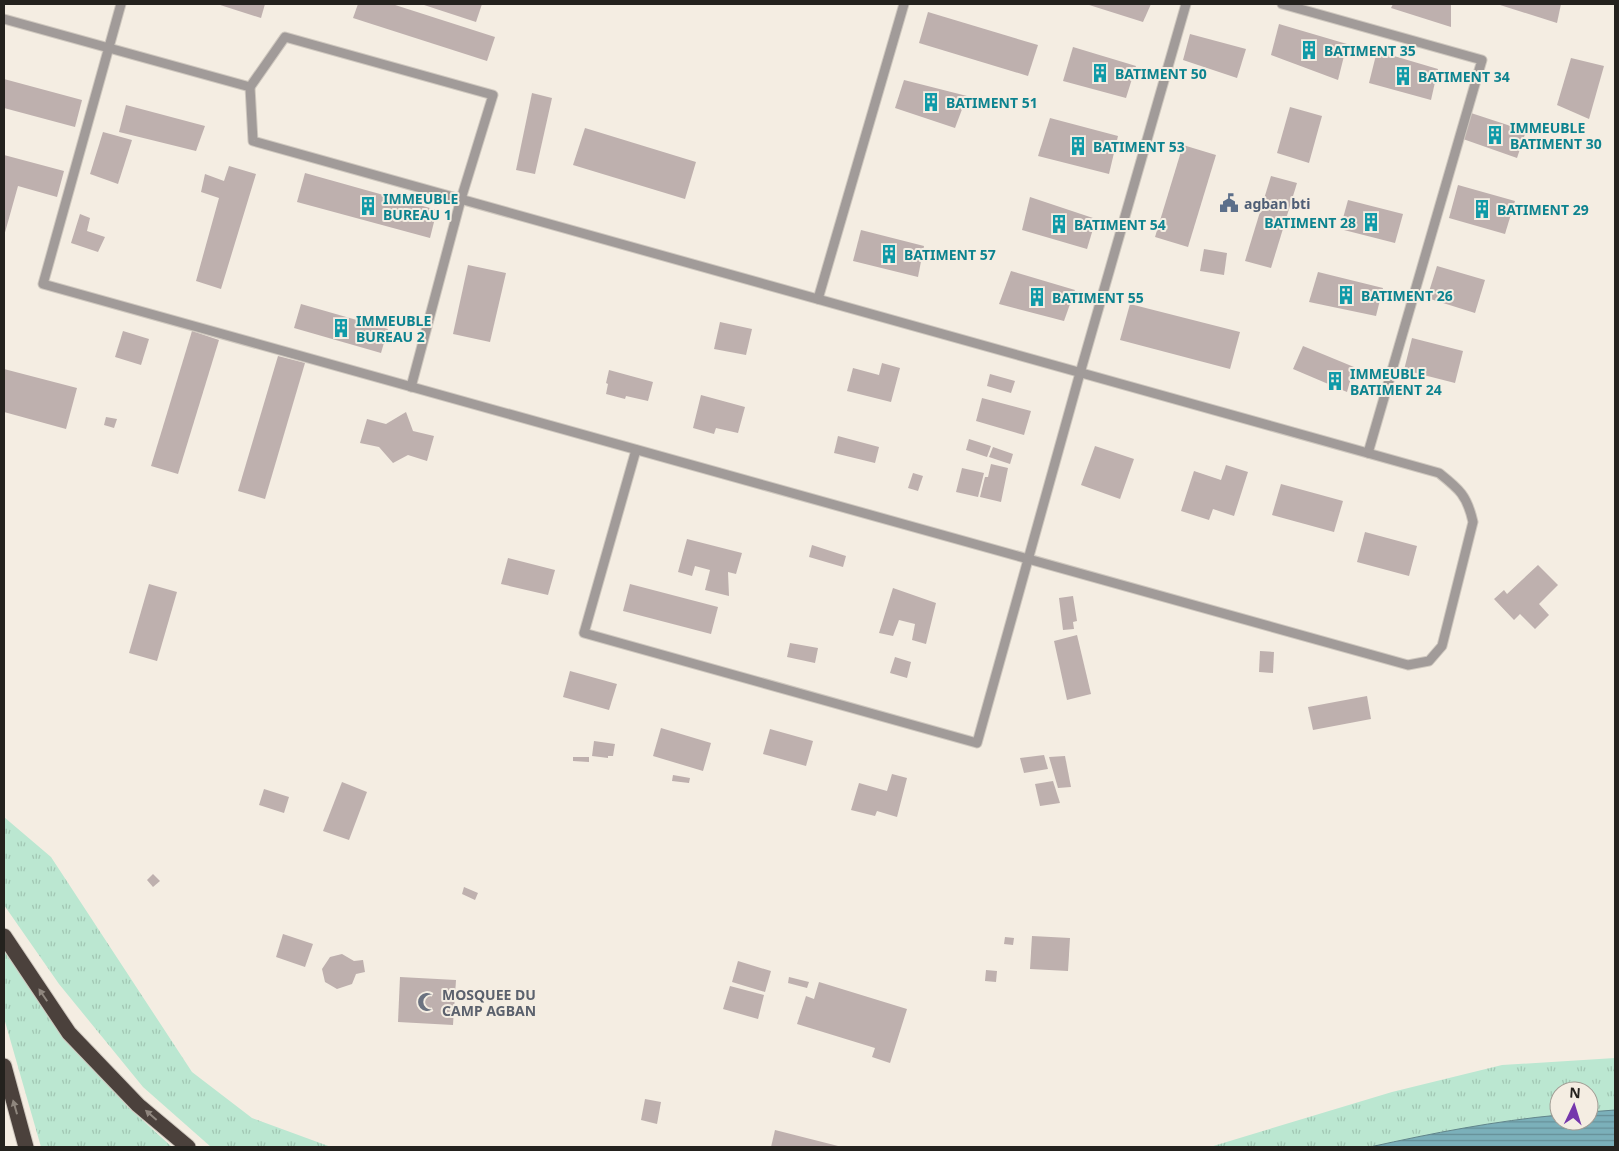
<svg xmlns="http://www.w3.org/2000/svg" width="1619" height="1151" font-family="'Noto Sans',sans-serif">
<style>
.grass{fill:url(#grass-tufts);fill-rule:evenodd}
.water{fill:url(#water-rules);stroke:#61858b}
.building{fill:#beb0ae}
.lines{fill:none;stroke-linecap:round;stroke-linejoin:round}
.lane-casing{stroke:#cfc8bf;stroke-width:11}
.highway-casing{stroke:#cfc8bf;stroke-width:17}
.lane{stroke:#a19b99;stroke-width:9}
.highway{stroke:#4b413c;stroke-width:15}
.oneway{fill:#8f867e}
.labels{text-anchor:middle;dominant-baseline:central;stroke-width:4;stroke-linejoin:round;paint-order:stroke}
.culture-label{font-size:14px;font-weight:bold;fill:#0d838f;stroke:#f4ede2;text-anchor:start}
.service-label{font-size:14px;font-weight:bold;fill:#4e5e75;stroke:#f4ede2;text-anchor:start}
.worship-label{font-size:14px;font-weight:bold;fill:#5b616d;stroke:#f4ede2;text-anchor:start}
</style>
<defs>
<pattern id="grass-tufts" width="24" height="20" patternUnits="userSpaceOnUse" patternTransform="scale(1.25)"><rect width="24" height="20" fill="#bbe7d1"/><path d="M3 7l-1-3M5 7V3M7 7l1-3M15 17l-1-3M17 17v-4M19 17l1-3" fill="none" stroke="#a1c6b3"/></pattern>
<pattern id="water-rules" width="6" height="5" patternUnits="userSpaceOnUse" patternTransform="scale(1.25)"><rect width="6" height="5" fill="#7bb0ba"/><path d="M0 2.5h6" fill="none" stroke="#658f97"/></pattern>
</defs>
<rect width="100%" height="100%" fill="#f4ede2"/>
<g class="grass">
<path d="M4,817L51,857L192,1072L252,1118L331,1147H211L143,1087L59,984L4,905Z"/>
<path d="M4,949L42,1003L127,1106L172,1147H41L4,1018Z"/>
<path d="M1615,1058V1147H1210L1392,1092L1502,1065ZM1559,1091H1589V1121H1559Z"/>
</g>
<path class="water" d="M1615,1110V1147H1370C1433,1133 1495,1121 1559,1115V1121H1589V1112Z"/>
<g class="building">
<path d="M217,4H265L261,18Z"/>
<path d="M358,4H392L495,37L487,61L353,18Z"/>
<path d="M421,4H482L476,22Z"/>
<path d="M1086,4H1151L1143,22Z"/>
<path d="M1393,4H1451V27L1391,8Z"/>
<path d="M1501,4H1561L1557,23L1500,5Z"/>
<path d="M928,12L1038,45L1028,76L919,43Z"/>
<path d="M1279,24L1347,44L1338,80L1271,55Z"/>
<path d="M1190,34L1246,49L1237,78L1183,60Z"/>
<path d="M1073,47L1136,66L1126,98L1063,81Z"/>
<path d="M1377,51L1438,69L1431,100L1369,83Z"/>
<path d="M1571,58L1604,66L1589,119L1557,105Z"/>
<path d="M4,79L82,100L75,127L4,108Z"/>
<path d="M904,80L967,96L955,128L895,108Z"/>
<path d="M532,93L552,98L535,174L516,170Z"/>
<path d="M126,105L205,126L196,151L119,132Z"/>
<path d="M1290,107L1322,116L1309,163L1277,153Z"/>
<path d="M1471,113L1526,131L1517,158L1463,139Z"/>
<path d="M1050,118L1118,136L1109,174L1038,156Z"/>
<path d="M585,128L696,162L685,199L573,165Z"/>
<path d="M103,132L132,140L118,184L90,174Z"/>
<path d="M1183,145L1216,155L1188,247L1155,237Z"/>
<path d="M4,155L64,171L57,197L18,186L4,236Z"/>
<path d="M229,166L256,174L221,289L196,281L219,198L201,192L205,174L224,181Z"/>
<path d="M305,173L437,210L430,238L297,202Z"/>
<path d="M1271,176L1297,183L1271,268L1245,261Z"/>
<path d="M1458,185L1515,201L1505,234L1449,218Z"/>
<path d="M1030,197L1096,219L1087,249L1022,230Z"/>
<path d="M1348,200L1403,214L1395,243L1340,229Z"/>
<path d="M80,214L90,218L87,231L105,237L98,252L71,243Z"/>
<path d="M861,230L924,246L918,277L853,261Z"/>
<path d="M1204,249L1227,253L1224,275L1200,271Z"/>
<path d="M468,265L506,273L490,342L453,334Z"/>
<path d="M1437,266L1485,280L1475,313L1427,298Z"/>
<path d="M1011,271L1075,290L1064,321L999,304Z"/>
<path d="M1318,272L1383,288L1376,316L1309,302Z"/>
<path d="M301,304L388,329L381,353L294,328Z"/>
<path d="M1130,304L1240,332L1230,369L1120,340Z"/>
<path d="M720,322L752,329L746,355L714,349Z"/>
<path d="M123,331L149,339L141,365L115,357Z"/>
<path d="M192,331L219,340L178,474L151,466Z"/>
<path d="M1412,338L1463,351L1455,383L1404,370Z"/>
<path d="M1303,346L1354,367L1347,392L1293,369Z"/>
<path d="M278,356L305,363L265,499L238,491Z"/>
<path d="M882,363L900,368L891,402L847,391L853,368L879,375Z"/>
<path d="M4,369L77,388L66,429L4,412Z"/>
<path d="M609,370L653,382L648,401L626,396L625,399L606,394L608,384L606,383Z"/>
<path d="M990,374L1015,381L1011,393L987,386Z"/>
<path d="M701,395L745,407L738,433L716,428L714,434L693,428Z"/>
<path d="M982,398L1031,411L1024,435L976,421Z"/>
<path d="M406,412L413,431L434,436L427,461L408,455L393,463L379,447L360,443L367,419L386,424Z"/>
<path d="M106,417L117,419L114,428L104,425Z"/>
<path d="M838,436L879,447L875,463L834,453Z"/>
<path d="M969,439L991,446L987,457L966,450Z"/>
<path d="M1095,446L1134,459L1120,499L1081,485Z"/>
<path d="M993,447L1013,454L1010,464L989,457Z"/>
<path d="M991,464L1008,468L1001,502L980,497L985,477H988Z"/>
<path d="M1226,465L1248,472L1234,516L1213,509L1209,520L1181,511L1194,471L1221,480Z"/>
<path d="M962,468L984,473L978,497L956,492Z"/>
<path d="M913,473L923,476L918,491L908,488Z"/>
<path d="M1281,484L1343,501L1334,532L1272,515Z"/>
<path d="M1365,532L1417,546L1409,576L1357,562Z"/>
<path d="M687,539L742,553L736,574L728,572L729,596L705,590L710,570L695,566L692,576L678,572Z"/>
<path d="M812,545L846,556L843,567L809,557Z"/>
<path d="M508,558L555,570L548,595L501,584Z"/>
<path d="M1538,565L1558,585L1539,604L1549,615L1535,629L1520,614L1514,620L1494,599L1504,590L1507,594Z"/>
<path d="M149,584L177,592L157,661L129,653Z"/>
<path d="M630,584L718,607L711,634L623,611Z"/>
<path d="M893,588L936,603L926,644L912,640L915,624L899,620L893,636L879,633Z"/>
<path d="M1073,596L1077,621L1073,622L1074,629L1063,630L1059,598Z"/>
<path d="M1077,635L1091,694L1067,700L1054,641Z"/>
<path d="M790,643L818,648L815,663L787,657Z"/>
<path d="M1260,651L1274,652L1273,673L1259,672Z"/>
<path d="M895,657L911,662L907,678L890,673Z"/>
<path d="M570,671L617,684L609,710L563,697Z"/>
<path d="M1367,696L1371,719L1313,730L1308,707Z"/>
<path d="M661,728L711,743L703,771L653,756Z"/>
<path d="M770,729L813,741L806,766L763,754Z"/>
<path d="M594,741L615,744L613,756H608V758L592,756Z"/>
<path d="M1044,755L1048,769L1024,773L1020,758Z"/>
<path d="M1065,756L1071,787L1058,788L1049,757Z"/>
<path d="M573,757H589V762L573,761Z"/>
<path d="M892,774L907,778L897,817L877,811L875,816L851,810L859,783L887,791Z"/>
<path d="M673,775L690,778L689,783L672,781Z"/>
<path d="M1053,781L1060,803L1040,806L1035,784Z"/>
<path d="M342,782L367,792L349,840L323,831Z"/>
<path d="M264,789L289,797L284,813L259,805Z"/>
<path d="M153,874L160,881L153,887L147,880Z"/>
<path d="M464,887L478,893L475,900L462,894Z"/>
<path d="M283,934L313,944L305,967L276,957Z"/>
<path d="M1032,936L1070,938L1068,971L1030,969Z"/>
<path d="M1005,937L1014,938L1013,945L1004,944Z"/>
<path d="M342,954L354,961L363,960L365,972L356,974L352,984L337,989L325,982L322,969L330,957Z"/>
<path d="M738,961L771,971L765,992L732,982Z"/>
<path d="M986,970L997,971L996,982L985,981Z"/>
<path d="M400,977L456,980L453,1025L398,1022Z"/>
<path d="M789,977L809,982L807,988L788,983Z"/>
<path d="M819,982L907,1009L890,1063L872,1057L875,1048L797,1024L806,996L814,999Z"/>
<path d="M730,986L764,995L758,1019L723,1009Z"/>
<path d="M645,1099L661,1102L657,1124L641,1120Z"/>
<path d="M775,1130L842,1147H771Z"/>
</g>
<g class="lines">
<g class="lane-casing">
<g id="lane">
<path d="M1282,4L1482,60L1368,453"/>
<path d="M4,19L250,87L253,141L1439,473C1459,489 1467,495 1473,522L1442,646L1429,661L1408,665L43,284L121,4"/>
<path d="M250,87L285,37L493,95L461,199L411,387"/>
<path d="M818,299L904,4"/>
<path d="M636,450L584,633L977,743L1080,373L1186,4"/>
</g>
</g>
<g class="highway-casing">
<g id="highway">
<path d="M4,936L69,1033L138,1105L188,1147"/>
<path d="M4,1066L26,1147"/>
</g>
</g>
<use href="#lane" class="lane"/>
<use href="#highway" class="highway"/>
</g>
<defs><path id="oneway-solid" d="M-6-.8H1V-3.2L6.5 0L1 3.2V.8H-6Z" transform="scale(1.25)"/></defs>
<g class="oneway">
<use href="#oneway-solid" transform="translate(43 995) rotate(-124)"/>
<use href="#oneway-solid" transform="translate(15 1107) rotate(-106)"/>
<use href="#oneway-solid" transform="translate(151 1115) rotate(-139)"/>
</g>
<defs>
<g id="building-bare" transform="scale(1.5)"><path d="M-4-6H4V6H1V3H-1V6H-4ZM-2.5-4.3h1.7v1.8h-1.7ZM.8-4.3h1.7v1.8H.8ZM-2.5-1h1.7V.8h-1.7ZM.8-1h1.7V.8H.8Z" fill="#0f9aa8" stroke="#f4ede2" stroke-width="2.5" paint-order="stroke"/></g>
<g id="civic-bare" transform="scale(1.5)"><path d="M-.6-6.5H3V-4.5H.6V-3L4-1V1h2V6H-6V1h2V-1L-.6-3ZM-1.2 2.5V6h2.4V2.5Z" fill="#5c6f8a" stroke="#f4ede2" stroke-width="2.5" paint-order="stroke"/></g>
<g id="mosque-bare" transform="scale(1.5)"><path d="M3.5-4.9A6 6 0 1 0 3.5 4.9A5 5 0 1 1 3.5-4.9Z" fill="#6b7280" stroke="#f4ede2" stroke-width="2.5" paint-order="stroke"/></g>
</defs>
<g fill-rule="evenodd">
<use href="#building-bare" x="1309" y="50"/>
<use href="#building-bare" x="1100" y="73"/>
<use href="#building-bare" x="1403" y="76"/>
<use href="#building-bare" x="931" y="102"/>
<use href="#building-bare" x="1495" y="135"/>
<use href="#building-bare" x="1078" y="146"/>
<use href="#civic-bare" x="1229" y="203"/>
<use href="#building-bare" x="368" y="206"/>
<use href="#building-bare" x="1482" y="209"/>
<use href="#building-bare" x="1371" y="222"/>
<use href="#building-bare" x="1059" y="224"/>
<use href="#building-bare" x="889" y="254"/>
<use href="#building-bare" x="1346" y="295"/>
<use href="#building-bare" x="1037" y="297"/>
<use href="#building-bare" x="341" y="328"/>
<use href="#building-bare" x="1335" y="381"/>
<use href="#mosque-bare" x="427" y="1002"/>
</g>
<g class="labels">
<g class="culture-label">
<text x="1324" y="50">BATIMENT 35</text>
<text x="1115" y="73">BATIMENT 50</text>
<text x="1418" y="76">BATIMENT 34</text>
<text x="946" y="102">BATIMENT 51</text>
<text x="1510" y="127">IMMEUBLE<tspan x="1510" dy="16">BATIMENT 30</tspan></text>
<text x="1093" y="146">BATIMENT 53</text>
<text x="383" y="198">IMMEUBLE<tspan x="383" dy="16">BUREAU 1</tspan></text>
<text x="1497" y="209">BATIMENT 29</text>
<text x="1356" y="222" text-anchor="end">BATIMENT 28</text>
<text x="1074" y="224">BATIMENT 54</text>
<text x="904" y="254">BATIMENT 57</text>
<text x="1361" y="295">BATIMENT 26</text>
<text x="1052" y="297">BATIMENT 55</text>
<text x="356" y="320">IMMEUBLE<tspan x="356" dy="16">BUREAU 2</tspan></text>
<text x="1350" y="373">IMMEUBLE<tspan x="1350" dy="16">BATIMENT 24</tspan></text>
</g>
<g class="service-label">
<text x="1244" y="203">agban bti</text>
</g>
<g class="worship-label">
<text x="442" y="994">MOSQUEE DU<tspan x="442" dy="16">CAMP AGBAN</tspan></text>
</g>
</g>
<rect width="1619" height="1151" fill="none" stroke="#24221e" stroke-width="10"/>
<g transform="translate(1574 1106) rotate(4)"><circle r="24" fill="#f4ede2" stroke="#a19c94"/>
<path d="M0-4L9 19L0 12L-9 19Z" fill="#7537ac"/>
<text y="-8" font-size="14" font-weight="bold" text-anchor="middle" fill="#24221e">N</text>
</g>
</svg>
